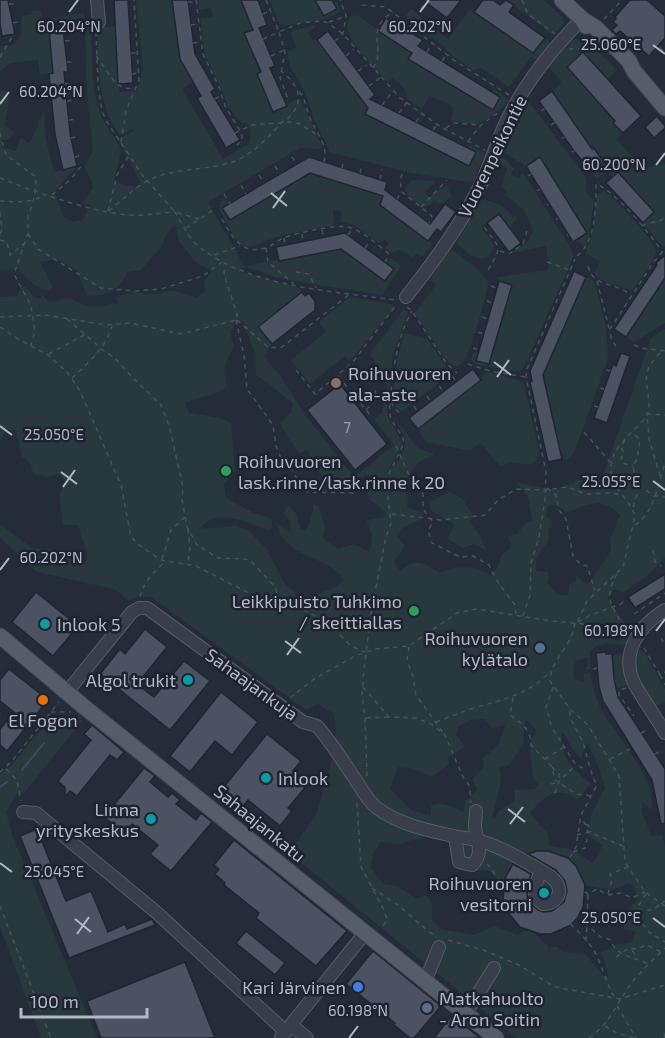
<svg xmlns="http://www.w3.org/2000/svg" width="665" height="1038" font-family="'Exo 2',sans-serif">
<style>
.green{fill:#27393c;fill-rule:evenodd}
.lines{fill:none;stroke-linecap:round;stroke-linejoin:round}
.stream{stroke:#3b4961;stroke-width:2}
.building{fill:#4b5363;stroke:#1f2531;stroke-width:1.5}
.minor-casing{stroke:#565c68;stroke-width:14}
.major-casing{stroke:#414753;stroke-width:17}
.path{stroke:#445458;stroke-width:1.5;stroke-dasharray:4.5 4.5;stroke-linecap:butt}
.minor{stroke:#383e4a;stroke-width:12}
.major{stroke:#565d6a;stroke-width:15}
.ticks{fill:none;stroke:#b3b9c6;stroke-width:2}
.education-dot{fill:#8d6e63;stroke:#1d232f;stroke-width:2}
.leisure-dot{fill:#2e9e5b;stroke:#1d232f;stroke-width:2}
.culture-dot{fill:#0f9aa8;stroke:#1d232f;stroke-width:2}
.service-dot{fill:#5c6f8a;stroke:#1d232f;stroke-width:2}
.food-dot{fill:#e8710a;stroke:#1d232f;stroke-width:2}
.shop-dot{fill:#3f7fe0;stroke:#1d232f;stroke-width:2}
.labels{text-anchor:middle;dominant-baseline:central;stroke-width:5;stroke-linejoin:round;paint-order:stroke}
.number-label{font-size:15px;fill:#99a0ad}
.street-label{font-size:18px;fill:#b3b9c6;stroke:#1d232f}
.poi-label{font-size:18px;fill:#b3b9c6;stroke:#1d232f;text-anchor:end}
.ticks-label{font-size:15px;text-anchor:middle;fill:#b3b9c6;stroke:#1d232f;stroke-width:5;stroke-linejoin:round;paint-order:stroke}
</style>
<rect width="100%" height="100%" fill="#242c3a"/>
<g class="green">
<path d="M136,0H172L180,59L193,82L182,89L223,159L249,144L251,132L247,123H242L227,106L221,88L205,54L200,18L213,17L211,8L199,10L198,0H241L253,30L245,33L261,72L257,74L273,111L300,98L322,146L320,149L300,148L208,202L244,266L341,249L394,269L386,263L391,258L401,266L382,295L282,279L245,267L243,272L299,288L302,292L259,327L272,344L264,356L282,378L303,412L354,477L394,445L374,419L382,412L388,387L370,354L404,309L408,312L393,354L387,412C388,424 400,432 402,444L388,470C395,467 397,462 401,456C410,440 402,433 395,419L419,449L435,454L419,462L402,484L407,497V507L423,513L420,520L402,528L397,536L405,546L394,562L400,571C416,557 423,562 439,573C459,565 473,565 491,576L499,565L500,557L512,546L508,537L518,534L524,524L532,521L528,496L517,483L557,490L592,474L601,481L651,338L665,329V557L650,573L623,593L615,589L607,599L632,631L594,622L589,633L619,641L621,639L620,634L625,636L627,638L626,645C612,644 599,640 590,652V669H586L588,665L587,657L576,661L573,668L574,679L584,681V674L590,673C593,685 595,698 601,709C616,736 657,778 652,810L642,802V812L651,836L662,835L665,847V1038H517L289,853L316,815L333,755L336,729L334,714L318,704L306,710L151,597L138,596L129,601L114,589L37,572L0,538V524L32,548L57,550L87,565V553L78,525H63L59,494L66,483L62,476L56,474L49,477L34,474L28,460L22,457L16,430H7L0,441V297L17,296L20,289L25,286L34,297L40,299L42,294L49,302L70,298C83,306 98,311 112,303L118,305L116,297L135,291L145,294H161L171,290L197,298L205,291L204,281L212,271L195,262L179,241L175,224L166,235L162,246L141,270L128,272C117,292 108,295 87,296L77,270L56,259L40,262L53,287L49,291L35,286L17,269L0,271V91L7,90L9,101L5,126L15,132L10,139L2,140V147L16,151L20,138L30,143L44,110L46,140L54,172L77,166L54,192L64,217L73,222L82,220L91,205L82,203L93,188L91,179L84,167L93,151L87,95L85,24H91C93,52 90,86 100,113C105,127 116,137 121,150L114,182L136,187L141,184L118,139L134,131L132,128L124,135L119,134C97,103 99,65 97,28L115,26L119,92L137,91L143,69ZM243,321L255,354L256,375C270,383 280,395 293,403L291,413L280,423L287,436L299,453L308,450L313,467L326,478L339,479L349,484L359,482L360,478L366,475L375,476L378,484L366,488L369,499L386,512L385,517L366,520C372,531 374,540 369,552L354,544L338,549L322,537L325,529L319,507L314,504L309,525L305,530L300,528L296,513L288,505L284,513L290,521L291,533L276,523C287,562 330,554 344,581L330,590L301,598L285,584L266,548L249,531L236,526L200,529C216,506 247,523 269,530L272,526V519L252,512L226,498L224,485L235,471L231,423L220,418L189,413L185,403C200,396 216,396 228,386C220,372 226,359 234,347L230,333L235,324ZM598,503L611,507L620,515L610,540L611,550L588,585L576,576V580L569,585L568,595H558L547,583L549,578L548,572L537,571C536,567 535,564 536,560C540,549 552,544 548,529L551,527V520L546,515L548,506L556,505L567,513L583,506ZM484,719L492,728L506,725L497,746L483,758L484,766L473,779L477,790L466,800L463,812C452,807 442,801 431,806V816L411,810L390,789L398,767L412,768L432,777L449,764L448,757L465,747L456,734L458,727L471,720ZM526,719L537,731L529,744L533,778L539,785L534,789L514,790L515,800L499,811L495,819L492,818L501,781L499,768L509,765L524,744L523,738ZM562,732C570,741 571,750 581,758L587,743L598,765L605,788L591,815L588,836L603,845L593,863L570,849L550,846L548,833L530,814C543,795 557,785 578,800L591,783C572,771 560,755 562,732ZM426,835L448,841L457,869L469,872L488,870L520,901L548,916L564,897L572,882C590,885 612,895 628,883L634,887L638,900L628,908L634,920L623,919L624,929L636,932L632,942L616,945L600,953L605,962L608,976H604L585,954L563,952L557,947H550L549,955L548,946L530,929L517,935L495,926L474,935L441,929L432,920C432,910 435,901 424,895L417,899L397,886L383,884L371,868L373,854L380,842L400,844L412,840L422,839Z"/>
<path d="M270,0H315L324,16L337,9L333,1L337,0L340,10C332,22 301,21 285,26L278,21Z"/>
<path d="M506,0H544L561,16L564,23L554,35Z"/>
<path d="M411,9L448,39L470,9L533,53L545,38L550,43L536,60L531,57L509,87L481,68L473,70L453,56L438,41L422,33L415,25L407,19L406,15Z"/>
<path d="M32,10L41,11L43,20L84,13V18L45,24L46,30H49L53,73L40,75L38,60L10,63L0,71V46H11C27,34 19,31 22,16L32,14Z"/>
<path d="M357,15L412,53L409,59L492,110L500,97L492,91L496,90L509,100C506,106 482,124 475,124C466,124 459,121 451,122L453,109L449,104L430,96L422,109L407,99C407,87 401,85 392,78L388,82C379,72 325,21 357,15Z"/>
<path d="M314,25V28L308,33L313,40H317L364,102L370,104L365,114L469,166L476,152L468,148L470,145L485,153L474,181L469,182L411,173L330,152L313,116L306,94L290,66L287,52L296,47L292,35V31Z"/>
<path d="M575,39H584L590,43L617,70L608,79L583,52L567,67L615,121L613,123L623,133L616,139L644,168L665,164V246H662L643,223L654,212L618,173L613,177L607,172L597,179L591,171L604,161L594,148L592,149L552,91L562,82L549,67L569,43Z"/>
<path d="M527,99L586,178V193L594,201L589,235L585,247L579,242H573L586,233L540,157L526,166L502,151Z"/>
<path d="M500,157L507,160L514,169L511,174L519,179L522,173L525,176L567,242L572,251L573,258L524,367L519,372L478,365L471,360L474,352L478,353L476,361L489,364L512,286L499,281L497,277L547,270L549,266L546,246L512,253L528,241L534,230L523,209L505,195L507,192L501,187L507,169L498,162Z"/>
<path d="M310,173L383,196L381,205L433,244L422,257L416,253L413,258C405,252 401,247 392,253L385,248L389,243L385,240L379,243L354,225L340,222L341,211L333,210L334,225L282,235L250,247L242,245L235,239L220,210V202L224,199L228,205L223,208L230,220Z"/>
<path d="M411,180L434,181V184L424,192L429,197L447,185L451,197H449L444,203H438L435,199L430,205L423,207L408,196L405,189Z"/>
<path d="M603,190C613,197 655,240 656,251C656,260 637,283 631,291C620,284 603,284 594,274L600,262L585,253L593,232L597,196Z"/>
<path d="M482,199L499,204L517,218L510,228L499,214L481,227L493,243L494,248L489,256L480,259L470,255L456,243Z"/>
<path d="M451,249L476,268L489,283C485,297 471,356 461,364C458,367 457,366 453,366L445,358L415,313L436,285L430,279Z"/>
<path d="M665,273V323L634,342L626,337L665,278Z"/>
<path d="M586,277L594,281L596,287L606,327L608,359L574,453L567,460L562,459L542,376Z"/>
<path d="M350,297L391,304L395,307L350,361L345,356L310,384L291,360L326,332L319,322Z"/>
<path d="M405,333L427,339L449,372L448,376L402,411L398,410C387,395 399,350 405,333Z"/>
<path d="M487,372L519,380L524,384L539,452C537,468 527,464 516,463C511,462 505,465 500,466L480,443L470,451L426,442L418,429L481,380L480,378Z"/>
<path d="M450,492L462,498L473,515L469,521L480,536L486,550L473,544L463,548L447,538L455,525L430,510V501Z"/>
<path d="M641,650L645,653L665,689V702L653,708L637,681L635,652Z"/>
<path d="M617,654H624V669L628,685L615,689L612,657Z"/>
<path d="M51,717L78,716L81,717L82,721L24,793H17L6,812L13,837L97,1038H41L0,927V774L10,767Z"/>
</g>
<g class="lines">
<g class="stream">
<path d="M22,770L44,743"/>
<path d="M0,787L7,782"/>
</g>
</g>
<g class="building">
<path d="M0,0H8L15,34L2,36L0,24Z"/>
<path d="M114,0H128L133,83L118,84Z"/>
<path d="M172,0H188L195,54L215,89L211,92L240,140L226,148L197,98L201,96L180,59Z"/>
<path d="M241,0H258L267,25L259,28L275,66L270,68L287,106L273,112L257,74L261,72L244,33L253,30Z"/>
<path d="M315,0H332L337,9L324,16Z"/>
<path d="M423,0H461L447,18Z"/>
<path d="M483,0H493L500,5L506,0L514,5L509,12L545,38L533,53L474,12Z"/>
<path d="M630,0H647L665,16V38L649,56L620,31L616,34L612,30L617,25L613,22L616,19L615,17Z"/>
<path d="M386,18L423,40L418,46L500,97L493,110L408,59L412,53L378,31Z"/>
<path d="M63,28L68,72H64L70,133L77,166L63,170L55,134L49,74L53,73L49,30Z"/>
<path d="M328,31L375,95L370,99L476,152L469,166L365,114L368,108L317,40Z"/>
<path d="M583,52L641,116L623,133L613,123L615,121L567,67Z"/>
<path d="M552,91L592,149L593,147L604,162L591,171L574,151L539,101Z"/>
<path d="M657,116L665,126V128L654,138L645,127Z"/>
<path d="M309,157L387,182L385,190L430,224L445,204L456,212L441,232L437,229L428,241L380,205L383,196L310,173L230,220L222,208Z"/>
<path d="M540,157L587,233L573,242L526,166Z"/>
<path d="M618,172L654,212L643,223L606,183Z"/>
<path d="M499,214L521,243L509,252L487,223Z"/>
<path d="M345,233L394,269L385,281L341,249L279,261L276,247Z"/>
<path d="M665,255V278L626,337L614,329L657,265L656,263Z"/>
<path d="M574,271L586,277L543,375L562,459L548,462L530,382L532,381L530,371Z"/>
<path d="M499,281L512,285L489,364L476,361Z"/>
<path d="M302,292L305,296L309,293L315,301V310L272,344L258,327Z"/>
<path d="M621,353L630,356L607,423L594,418L613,364L616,366Z"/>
<path d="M473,369L481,380L418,429L409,418Z"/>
<path d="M340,384L387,444L355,470L307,410Z"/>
<path d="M665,574V589L635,608L628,597Z"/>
<path d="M36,592L78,626L53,656L12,622Z"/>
<path d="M145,629L167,647L137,684L154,697L184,661L210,681L170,730L100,674L120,649L125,654Z"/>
<path d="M606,652V654H612L614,679L618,697L665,769V823L661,824L652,780L603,701L599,687L596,653Z"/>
<path d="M9,669L48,700L7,751L0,745V729L14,712L0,701V680Z"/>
<path d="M221,692L258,722L232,755L215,741L190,772L170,756Z"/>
<path d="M92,725L124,752L117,760L110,755L77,796L70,791L65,797V787L58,781L91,740L84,734Z"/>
<path d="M267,734L301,761L293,771L308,784L288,808L292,811L280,826L248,800L239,811L218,794Z"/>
<path d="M144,768L155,776L150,782L168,797L172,793L180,800L176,804L196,820L201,813L212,822L171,871L150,854L158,845L132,824L125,834L104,817Z"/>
<path d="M37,829L66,901L91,891L108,932L125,924L127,929L152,919L155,925L69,958L20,836Z"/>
<path d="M234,840L347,931L316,966L256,918L259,913L224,885L225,883L215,874L219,869L214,865Z"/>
<path d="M537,851H548L568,858L576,866L585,885L583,907L578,917L571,925L551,934H540L520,927L506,910L503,900L505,878L513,864L531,874L527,888V895L529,902L538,910L544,912L552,911L564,902L567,891L565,881L556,870L528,854Z"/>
<path d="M246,931L285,963L275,975L236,943Z"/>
<path d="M373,951L441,1006L414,1038H410L393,1024L395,1023L346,984Z"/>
<path d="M185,962L215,1038H101L87,1001Z"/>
<path d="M452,1015L480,1038H434Z"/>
</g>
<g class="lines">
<g class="minor-casing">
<g id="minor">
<path d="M97,0L99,22"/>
<path d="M406,297C434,262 460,226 480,186C491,164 497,140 508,118C527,80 552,49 582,19"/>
<path d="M665,610C639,626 619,653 635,685C644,701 656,717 665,733"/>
<path d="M67,692L132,612L139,608H147L303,722L317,726C332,743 344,763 357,782C363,791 368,801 377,808C398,824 429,831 454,836C462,838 470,838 477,840C498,845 533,865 551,877C565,887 560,904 543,904C529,895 536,884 541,871"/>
<path d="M23,812L36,813L156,912L286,1032"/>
<path d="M455,837L459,862L472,865C485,853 476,841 475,826C475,821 476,816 476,811"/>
<path d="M424,979L429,972L439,947"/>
<path d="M466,1013L494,968"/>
<path d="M291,1025L307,1038"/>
<path d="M281,1037L365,933"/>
</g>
</g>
<g class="major-casing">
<g id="major">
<path d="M562,0L582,19L586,26"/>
<path d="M582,19L596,28L629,61L634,71L665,108"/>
<path d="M0,636L83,706L496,1038"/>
</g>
</g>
<g class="path">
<path d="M196,0L203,54L219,87L225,106L242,134V140L236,146"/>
<path d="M266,0L279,32L300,23L322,21L328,23L343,34L400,98L441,127L485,150"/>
<path d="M522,0L528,14L555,34"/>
<path d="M188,2H196"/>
<path d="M9,4H15"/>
<path d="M362,5L386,7L455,61L509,95"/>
<path d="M421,9L427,0"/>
<path d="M263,14L270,11"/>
<path d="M604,19L622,0"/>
<path d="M329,22L344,17"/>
<path d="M13,23L18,22"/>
<path d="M395,23L399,16"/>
<path d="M191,25L199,24"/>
<path d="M96,32L98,85L102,111L107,122L143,176L175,212L199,219"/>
<path d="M263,39L279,32L285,52L280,78L288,99"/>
<path d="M65,41L74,40"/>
<path d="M335,41L343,34L346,16L340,0"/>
<path d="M193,43L201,42"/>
<path d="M660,47L665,53"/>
<path d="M569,49L591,48L601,51"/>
<path d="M427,52L431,45"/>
<path d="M131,53H138"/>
<path d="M96,56C109,71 114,92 135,88"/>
<path d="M271,56L284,50"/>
<path d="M346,56L354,49"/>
<path d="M0,57L12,37"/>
<path d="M442,61L446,55"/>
<path d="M67,62H73"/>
<path d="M373,68C387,49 363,31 393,12"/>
<path d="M358,71L367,65"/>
<path d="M132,74L139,73"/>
<path d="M65,84L74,83"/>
<path d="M369,86L380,78"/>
<path d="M299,92L302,95C305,101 306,107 308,113C314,131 329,143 324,162"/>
<path d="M215,99L222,95"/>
<path d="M67,101L75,100"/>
<path d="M382,105L393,91"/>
<path d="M541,111L545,108"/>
<path d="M399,113L407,102"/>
<path d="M69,120L77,119"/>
<path d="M416,122L422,113"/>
<path d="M551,125L555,122"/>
<path d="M446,128L453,123L480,125"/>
<path d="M433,130L437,124"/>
<path d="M0,133L6,155L36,177C36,189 34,204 28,215V233L14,274L31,306L35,331L31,345"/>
<path d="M235,133L252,125L290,122L300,124L319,136"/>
<path d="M71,138L79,136"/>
<path d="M562,139L564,137"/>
<path d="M468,141L481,125L499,112"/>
<path d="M121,142L126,111L139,80L134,0"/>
<path d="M572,152L574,151"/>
<path d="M75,157L83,154"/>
<path d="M292,157L297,164"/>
<path d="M275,166L280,174"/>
<path d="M582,166L586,164"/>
<path d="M342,168L344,159"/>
<path d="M360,173L362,164"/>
<path d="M402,174L400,181L402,192L432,216L429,223"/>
<path d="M259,175L264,183"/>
<path d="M528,176L531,174"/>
<path d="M0,178C39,193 87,211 128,215C143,216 159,213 175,212C181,222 187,235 195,243C243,287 333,291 395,300"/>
<path d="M380,179L382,169"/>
<path d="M241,185L246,194"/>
<path d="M537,191L540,189"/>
<path d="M224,194L230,204"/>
<path d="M52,195L70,180L82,165"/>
<path d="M397,199L401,192"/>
<path d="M0,201C16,202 31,203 45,195"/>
<path d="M547,205L548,204"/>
<path d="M421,207L447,180"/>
<path d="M108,211L117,175L128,157"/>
<path d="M109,211C121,201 135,187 149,180C176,167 208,171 235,161C254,153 268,138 281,123C285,120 289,118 292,114C305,98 296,82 281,71"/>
<path d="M0,212L2,229L0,234"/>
<path d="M222,219C232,237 243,257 268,247C273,245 278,240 284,238C295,233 338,224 348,227C364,231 378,246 391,255"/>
<path d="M556,220L558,218"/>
<path d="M642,226C650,222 657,223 665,218"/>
<path d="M484,227C501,249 502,246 488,270"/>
<path d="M186,228L216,208"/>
<path d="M322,230L324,238"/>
<path d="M28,234L38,249L101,288L135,291L161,289L203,276L222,262"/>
<path d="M302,234L303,242"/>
<path d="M348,235L352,229"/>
<path d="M567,235H568"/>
<path d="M284,238L285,245"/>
<path d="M0,240L7,242L10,255L25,243"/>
<path d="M266,248L268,262L294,284"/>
<path d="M365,248L370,241"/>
<path d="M500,251L509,254L523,244L527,230"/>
<path d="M214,255L240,246"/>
<path d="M577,256C596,241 596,207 596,184C615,191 651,234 662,252"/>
<path d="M385,262L389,255"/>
<path d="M547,262L569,270"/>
<path d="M588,266C593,288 614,281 631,295"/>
<path d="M296,272L309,274L316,288"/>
<path d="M597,281L609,328"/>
<path d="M491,286L497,288"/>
<path d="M487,301L493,303"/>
<path d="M407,307L412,311L447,364L457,373"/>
<path d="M0,317L45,315L106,325L130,323L181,334L236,320L237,314L226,281L224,272L226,264"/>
<path d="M482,317L488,319"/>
<path d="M67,319L104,351L115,358L133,378L161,405L170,429L183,487L182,499L187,527L197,545L218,558L245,559L251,561L276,588L278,600"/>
<path d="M236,320L244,355L247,389L273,425L276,446L281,458L290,466L299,483L307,492L353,493L370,486L385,488"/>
<path d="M237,320L269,348L282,347L350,294"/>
<path d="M0,327L18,339L48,355L67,372L80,391L121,485L131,537L139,545L161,560L196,566L257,597L296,606L327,622L351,646L365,652"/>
<path d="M478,332L484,334"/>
<path d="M634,345L641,348L665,351"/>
<path d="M616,346L611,339L610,329L653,263L665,249"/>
<path d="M473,348L479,350"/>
<path d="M49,354L84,335"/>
<path d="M468,364L490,371L525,377"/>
<path d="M296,370L315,394L352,363L397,304"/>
<path d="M606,370L611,371"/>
<path d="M338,376L371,416"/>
<path d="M452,376L456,381"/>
<path d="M72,378C89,362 105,349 112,326"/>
<path d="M439,386L443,391"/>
<path d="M600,388L604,389"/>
<path d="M427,396L430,401"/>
<path d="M391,402L395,409L402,415"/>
<path d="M414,406L417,411"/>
<path d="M594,406L598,407"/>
<path d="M366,410L372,404L376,390"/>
<path d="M584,432L611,463"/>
<path d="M625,440L621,447L624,453L621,458L622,463L633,466"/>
<path d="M396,446L408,473L417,483L423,494V509L433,522L428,531L432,543L460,557L473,556L489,565L497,581L515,605L516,615"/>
<path d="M660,476L649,439L647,414L665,415"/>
<path d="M639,485L654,496L665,497"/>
<path d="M547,488L556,495L559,510L566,519L573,556L581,565L587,566L595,590"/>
<path d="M633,507L638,491L633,466L637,459L640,440L633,433"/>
<path d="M392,514L441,520L485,515L499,499L517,489L545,490L568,487L585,494L611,493L621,495"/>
<path d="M635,525C655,512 658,484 665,463"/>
<path d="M188,529L190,547L188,563"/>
<path d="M653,550L655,562L661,566"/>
<path d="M162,559L171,530L185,517"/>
<path d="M617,574C600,605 617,604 624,633"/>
<path d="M140,597C143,583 155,570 166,561"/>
<path d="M634,614L665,593"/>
<path d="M523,616L530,595L531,563L539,537L545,500L546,472L526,377L527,369L575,259"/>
<path d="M578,621L587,601L623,567L635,516C630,499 609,486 611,467C613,443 635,433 647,415C653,404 644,386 647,374C648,365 656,357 662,351"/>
<path d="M578,622L591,615L621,604L625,600"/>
<path d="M575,623C571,649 551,658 550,681L570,709L588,725L619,776L625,862L645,892L665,906"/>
<path d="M661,638L665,645"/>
<path d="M409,647L407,660L413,677L416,695L444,734"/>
<path d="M644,648L660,675L665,672"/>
<path d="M593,669L597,668"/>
<path d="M660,675L665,685"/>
<path d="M363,687L389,717L416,718L431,724L445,735L463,777L469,785L471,803"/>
<path d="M553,687L546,707L552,728L576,765L587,770"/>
<path d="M626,688L619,690V695L634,716"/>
<path d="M290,698L314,679L355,656L375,649L409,646L457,613L476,609L551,621L595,625L626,634"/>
<path d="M513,698L510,715C522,723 531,730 531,745L552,767L555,780L576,794L591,796"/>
<path d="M51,712H71"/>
<path d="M366,718L388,717"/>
<path d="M436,722C447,718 459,713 471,709C502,699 525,697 550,672"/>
<path d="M641,733L645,731"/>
<path d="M655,754L659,752"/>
<path d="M545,759L564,747"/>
<path d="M610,759L630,749"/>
<path d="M552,767L559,774L560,780"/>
<path d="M6,769L17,780L21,801"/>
<path d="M0,772L12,761L59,702"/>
<path d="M367,776L365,718L362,696L364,668L372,607L386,537L391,523L386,480L404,443C403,432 392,426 390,415C389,407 391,399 391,392C394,363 398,336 412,311"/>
<path d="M551,784L556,783"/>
<path d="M555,793L560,780L575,766"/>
<path d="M357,803L361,867L384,910L387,920L381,929"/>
<path d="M586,824L588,825L591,832"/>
<path d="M577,835L589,832L623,846"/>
<path d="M573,852L585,848C588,836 590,830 582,819"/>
<path d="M487,864C492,868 493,872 497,877C504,887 513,889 524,893"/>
<path d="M561,873L576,847L581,815L597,785C588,769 588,753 580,736C576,728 569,720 570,710"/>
<path d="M568,885L580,889L588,894L597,889L608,895L621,893L632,898L645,892"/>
<path d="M372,888L398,905L428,931L437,937"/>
<path d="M608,894L612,880L610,874L628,867"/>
<path d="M646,894L634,913L649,932L665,942"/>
<path d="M588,895L587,925L601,937L611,940C615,957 636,957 648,964"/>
<path d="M0,906L51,1038"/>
<path d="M638,909C650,913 656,908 665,901"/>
<path d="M559,910C568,923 581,933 591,946C602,962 605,982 615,998"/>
<path d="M448,940L483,950L519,965L553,986L565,989L620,999L665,985"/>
<path d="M586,941L587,925"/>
<path d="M632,950L637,958"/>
<path d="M616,957L629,948L636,949L647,945L661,952"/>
<path d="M617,1006L636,1038"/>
<path d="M605,1026L617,1033L634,1038"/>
<path d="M589,1038C612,1022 618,999 635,979C644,968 655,958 665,948"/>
<path d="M664,1038L665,1033"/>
</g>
<use href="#minor" class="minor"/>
<use href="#major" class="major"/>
</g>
<path class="ticks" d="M69,12L78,0M420,12L429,0M653,45L665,54M0,104L9,92M656,165L665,153M271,193L287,206M273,208L285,191M494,362L511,375M497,377L509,360M0,426L12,435M61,472L77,484M653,481L665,490M63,487L75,470M0,570L9,558M656,631L665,619M285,641L301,653M287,655L299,638M508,809L525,822M510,824L523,807M0,863L12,872M653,918L665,927M75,919L91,932M77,934L89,917M349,1038L358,1026"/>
<circle class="education-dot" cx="336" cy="383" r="6"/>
<g class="leisure-dot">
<circle cx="226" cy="471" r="6"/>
<circle cx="414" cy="611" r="6"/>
</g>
<g class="culture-dot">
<circle cx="45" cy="624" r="6"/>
<circle cx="188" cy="680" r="6"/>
<circle cx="266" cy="778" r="6"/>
<circle cx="151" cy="819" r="6"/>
<circle cx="544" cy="893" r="6"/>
</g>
<g class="service-dot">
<circle cx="540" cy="648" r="6"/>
<circle cx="427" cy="1008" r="6"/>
</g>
<circle class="food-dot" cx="43" cy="700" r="6"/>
<circle class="shop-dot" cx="358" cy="987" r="6"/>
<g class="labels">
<g class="number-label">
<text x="347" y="427">7</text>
</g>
<g class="street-label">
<text transform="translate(492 156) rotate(-64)">Vuorenpeikontie</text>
<text transform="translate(252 684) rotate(36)">Sahaajankuja</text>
<text transform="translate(260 823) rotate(39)">Sahaajankatu</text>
</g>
<g class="poi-label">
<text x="348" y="373" text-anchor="start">Roihuvuoren<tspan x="348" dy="21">ala-aste</tspan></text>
<text x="238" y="461" text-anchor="start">Roihuvuoren<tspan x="238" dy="21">lask.rinne/lask.rinne k 20</tspan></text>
<text x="402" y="601">Leikkipuisto Tuhkimo<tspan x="402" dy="21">/ skeittiallas</tspan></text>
<text x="57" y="624" text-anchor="start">Inlook 5</text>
<text x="528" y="638">Roihuvuoren<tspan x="528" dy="21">kylätalo</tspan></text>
<text x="176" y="680">Algol trukit</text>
<text x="43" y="720" text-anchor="middle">El Fogon</text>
<text x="278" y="778" text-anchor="start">Inlook</text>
<text x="139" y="809">Linna<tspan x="139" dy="21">yrityskeskus</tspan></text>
<text x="532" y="883">Roihuvuoren<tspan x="532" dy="21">vesitorni</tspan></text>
<text x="346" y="987">Kari Järvinen</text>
<text x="439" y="998" text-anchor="start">Matkahuolto<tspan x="439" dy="21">- Aron Soitin</tspan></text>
</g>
</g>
<g class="ticks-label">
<text x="69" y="32">60.204°N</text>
<text x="420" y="32">60.202°N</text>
<text x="611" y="50">25.060°E</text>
<text x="51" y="97">60.204°N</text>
<text x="614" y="170">60.200°N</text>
<text x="54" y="440">25.050°E</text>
<text x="611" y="487">25.055°E</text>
<text x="51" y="563">60.202°N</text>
<text x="614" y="636">60.198°N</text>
<text x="54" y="877">25.045°E</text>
<text x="611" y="923">25.050°E</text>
<text x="358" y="1016">60.198°N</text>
</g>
<path d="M21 1008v9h126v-9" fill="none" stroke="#b3b9c6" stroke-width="3"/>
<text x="30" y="1008" font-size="18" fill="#b3b9c6" stroke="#1d232f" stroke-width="4.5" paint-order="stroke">100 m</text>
</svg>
